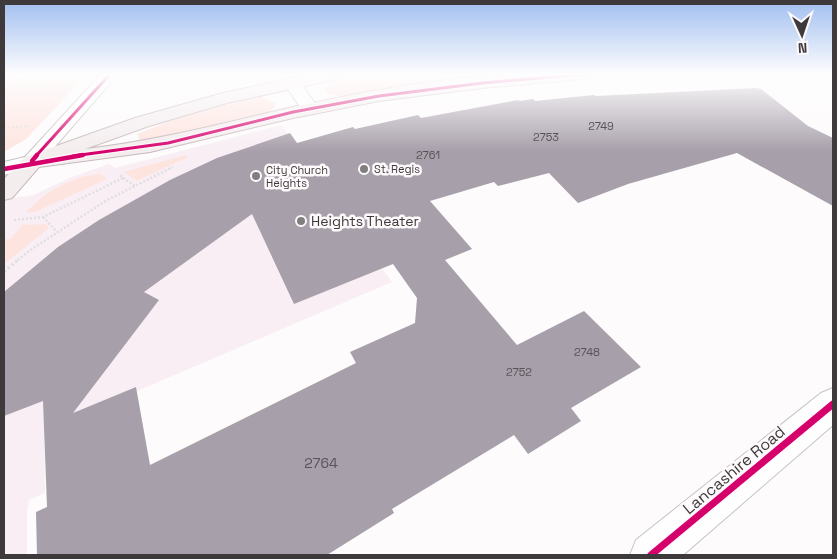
<svg xmlns="http://www.w3.org/2000/svg" width="837" height="559" font-family="'Space Grotesk',sans-serif">
<style>
.built{fill:#f8eef4}
.green{fill:#fee4df}
.building{fill:#a79faa;fill-rule:evenodd}
.lines{fill:none;stroke-linecap:round;stroke-linejoin:round}
.minor-casing{stroke:#c5c3c4;stroke-width:2}
.major-casing{stroke:#c6babc;stroke-width:2}
.path-far2{stroke:#e0dfe0;stroke-width:2;stroke-dasharray:2 2;stroke-linecap:butt}
.path-far1{stroke:#e0dfe0;stroke-width:2.5;stroke-dasharray:2 2;stroke-linecap:butt}
.path{stroke:#e0dfe0;stroke-width:3;stroke-dasharray:2.5 2.5;stroke-linecap:butt}
.minor{fill:#fffeff;fill-rule:evenodd}
.major{fill:#f4edee;fill-rule:evenodd}
.cycleway-far2-casing{stroke:#fefafc;stroke-width:5}
.cycleway-far1-casing{stroke:#fefafc;stroke-width:7}
.cycleway-casing{stroke:#fefafc;stroke-width:10}
.cycleway-far2{stroke:#d6006c;stroke-width:3}
.cycleway-far1{stroke:#d6006c;stroke-width:4.5}
.cycleway{stroke:#d6006c;stroke-width:7}
.poi-dot{fill:#817e7f;stroke:#fefafc;stroke-width:2}
.labels{text-anchor:middle;dominant-baseline:central;stroke-width:5;stroke-linejoin:round;paint-order:stroke}
.number-label{font-size:11px;fill:#585358}
.far-poi-label{font-size:11px;fill:#3e3a3c;stroke:#fefafc;text-anchor:start}
.poi-label{font-size:14px;fill:#3e3a3c;stroke:#fefafc;text-anchor:start}
.near-number-label{font-size:14px;fill:#585358}
.near-street-label{font-size:16px;fill:#3e3a3c;stroke:#fefafc}
</style>
<rect width="100%" height="100%" fill="#fdfbfc"/>
<path class="built" d="M281,125L313,165L350,226L392,282L137,391L136,387L44,425L45,493L29,500L27,513V555H4V199L34,195L69,178L109,164L115,168Z"/>
<g class="green">
<path d="M4,74H87L26,139L4,152Z"/>
<path d="M377,74H523L344,97L328,94L324,90C329,77 364,76 377,74Z"/>
<path d="M252,97H262L275,103V107L269,112L141,142L137,134L170,121Z"/>
<path d="M186,155L188,157L137,181L124,172Z"/>
<path d="M100,174L107,179L35,212L26,213C43,192 73,176 100,174Z"/>
<path d="M46,224L49,228L4,264V243L6,239H11L22,225Z"/>
</g>
<path class="building" d="M756,88L761,89L808,126L833,138V206L737,153L628,184L578,203L549,173L498,186L494,182L430,201L472,249L445,260L517,345L584,311L641,367L571,408L581,421L528,454L514,435L392,509L394,513L327,555H37L36,512L47,507L43,401L4,416V292L58,247L99,220L170,180L217,158L290,133L297,143L353,127L355,129L418,115L421,118L518,100L520,101L533,99L535,101L594,95L596,96ZM252,214L294,304L393,264L417,298L415,323L350,352L356,363L150,465L136,387L73,413L159,300L144,292Z"/>
<g class="lines">
<g class="minor-casing">
<g id="minor">
<path d="M101,74H118L39,165L4,175V162L25,157Z"/>
<path d="M292,78L298,79L316,105L319,109L316,113L310,114L304,113L284,83L286,79Z"/>
<path d="M833,388V425L683,555H630L636,540L821,393Z"/>
</g>
</g>
<g class="major-casing">
<path id="major" d="M314,74H345L343,77L337,79L227,103L149,126L85,149C156,141 224,123 293,107C390,86 494,68 593,74L591,77L585,79L482,88L379,101L293,118L150,152L39,167L12,198L4,200V179L25,157L135,118L223,93Z"/>
</g>
<g class="path-far2">
<path d="M12,85H47L71,80"/>
<path d="M4,87L37,74"/>
<path d="M4,128L29,126"/>
</g>
<g class="path-far1">
<path d="M123,178L135,186"/>
<path d="M43,217L57,232"/>
<path d="M14,220L43,217L123,178L119,174"/>
<path d="M18,260L29,251L107,200L173,167"/>
</g>
<path class="path" d="M4,272L19,259"/>
<use href="#minor" class="minor"/>
<use href="#major" class="major"/>
<g class="cycleway-far2-casing">
<g id="cycleway-far2">
<path d="M36,156L110,74"/>
<path d="M73,156L168,143L293,112L379,96L482,83L585,74"/>
</g>
</g>
<g class="cycleway-far1-casing">
<g id="cycleway-far1">
<path d="M32,161L37,155"/>
<path d="M4,169L83,155"/>
</g>
</g>
<g class="cycleway-casing">
<path id="cycleway" d="M651,555L833,404"/>
</g>
<use href="#cycleway-far2" class="cycleway-far2"/>
<use href="#cycleway-far1" class="cycleway-far1"/>
<use href="#cycleway" class="cycleway"/>
</g>
<linearGradient id="sky" x2="0" y2="1"><stop stop-color="#a1bff0"/><stop offset="0.49" stop-color="#fefdfe"/><stop offset="1" stop-color="#fefdfe" stop-opacity="0"/></linearGradient>
<rect width="837" height="152" fill="url(#sky)"/>
<g class="poi-dot">
<circle cx="364" cy="169" r="5"/>
<circle cx="256" cy="176" r="5"/>
<circle cx="301" cy="221" r="5"/>
</g>
<g class="labels">
<g class="number-label">
<text x="601" y="126">2749</text>
<text x="546" y="137">2753</text>
<text x="428" y="155">2761</text>
<text x="587" y="352">2748</text>
<text x="519" y="372">2752</text>
</g>
<g class="far-poi-label">
<text x="374" y="169">St. Regis</text>
<text x="266" y="170">City Church<tspan x="266" dy="13">Heights</tspan></text>
</g>
<g class="poi-label">
<text x="311" y="221">Heights Theater</text>
</g>
<g class="near-number-label">
<text x="321" y="463">2764</text>
</g>
<g class="near-street-label">
<text transform="translate(734 470) rotate(-40)">Lancashire Road</text>
</g>
</g>
<rect width="837" height="559" fill="none" stroke="#3e3a3c" stroke-width="10"/>
<g transform="translate(802 35) rotate(177)" stroke="#fefafc" stroke-width="4" paint-order="stroke">
<path d="M0-4L9 19L0 12L-9 19Z" fill="#3e3a3c"/>
<text y="-8" font-size="14" font-weight="bold" text-anchor="middle" fill="#3e3a3c">N</text>
</g>
</svg>
